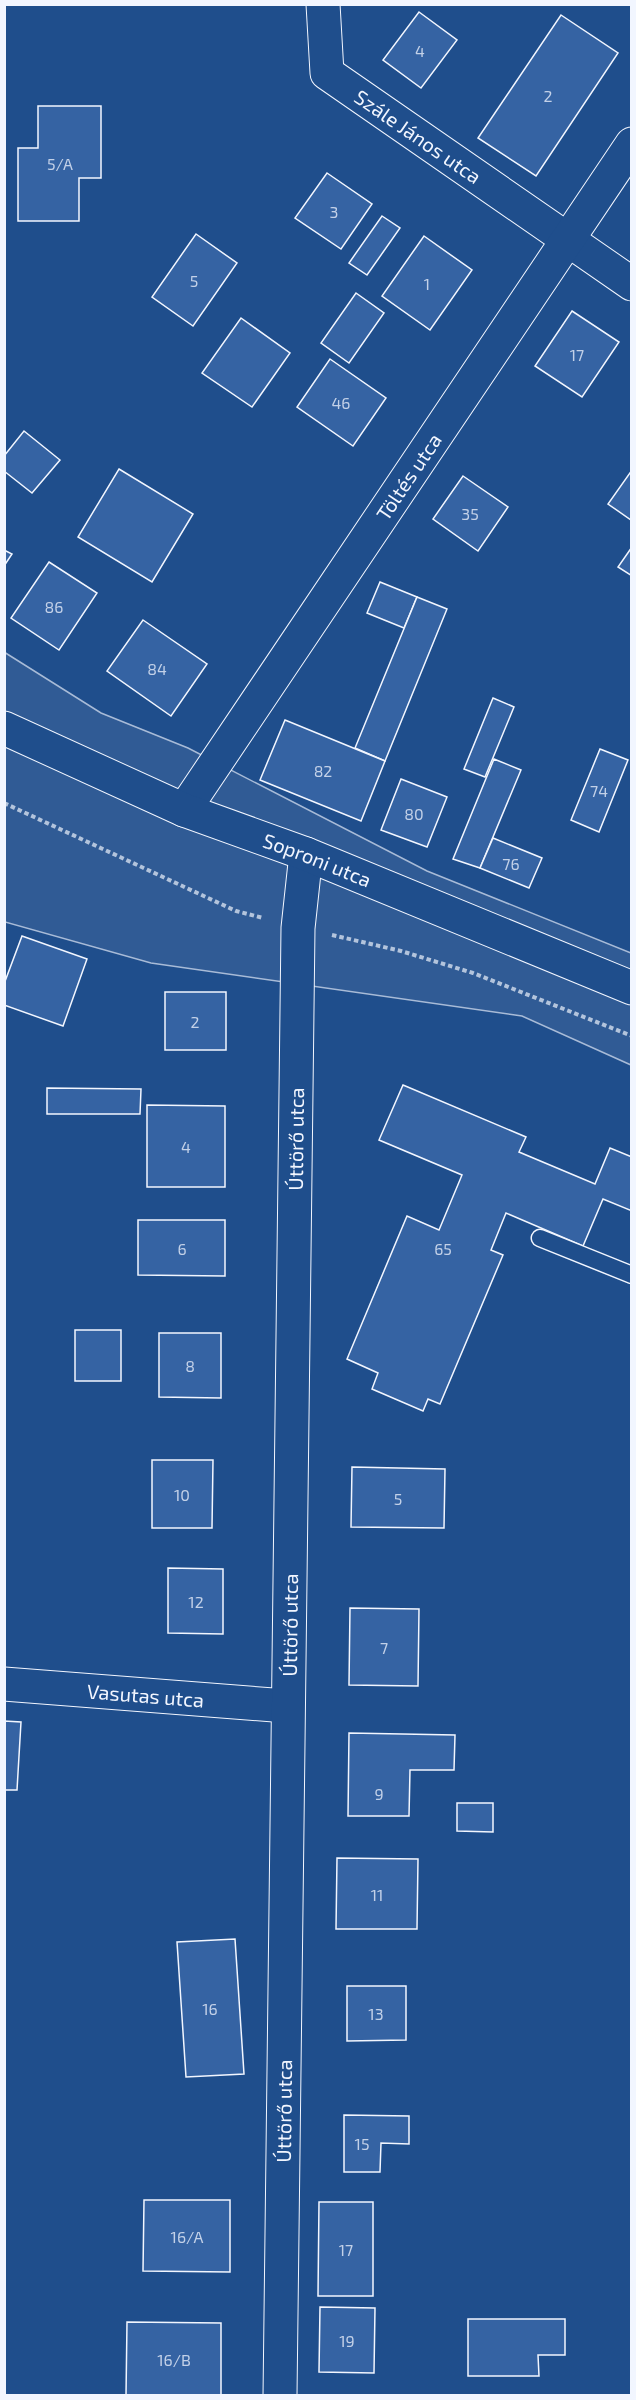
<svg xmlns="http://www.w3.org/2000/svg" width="636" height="2400" font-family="'Exo 2',sans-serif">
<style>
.built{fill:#305b95;stroke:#a8bbd7;stroke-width:1.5}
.building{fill:#3563a3;stroke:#f2f6ff;stroke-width:1.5}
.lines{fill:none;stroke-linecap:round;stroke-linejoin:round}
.lane-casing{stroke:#f2f6ff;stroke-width:19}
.street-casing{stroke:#f2f6ff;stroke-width:35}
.secondary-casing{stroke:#f2f6ff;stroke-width:35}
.path{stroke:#b3c4dc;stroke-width:4;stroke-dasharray:4.5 3;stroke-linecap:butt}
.lane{stroke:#1f4e8c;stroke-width:16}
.street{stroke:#1f4e8c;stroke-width:33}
.secondary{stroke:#1f4e8c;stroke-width:33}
.labels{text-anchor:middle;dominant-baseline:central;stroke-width:4.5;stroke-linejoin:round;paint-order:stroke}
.number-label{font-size:16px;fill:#c3d1e8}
.street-label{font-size:20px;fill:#f2f6ff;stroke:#1f4e8c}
</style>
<rect width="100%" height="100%" fill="#1f4e8c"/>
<path class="built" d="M4,652L101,713L188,748L427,871L631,953V1065L522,1016L151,963L5,922Z"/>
<g class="building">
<path d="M419,12L457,40L421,88L383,60Z"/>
<path d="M561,15L618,53L536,176L478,138Z"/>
<path d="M38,106H101V178H79V221H18V148H38Z"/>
<path d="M327,173L372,204L341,249L295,218Z"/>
<path d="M382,216L400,228L367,275L349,263Z"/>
<path d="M196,234L237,263L193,326L152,297Z"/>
<path d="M424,236L472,270L430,330L382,296Z"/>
<path d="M356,293L384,313L349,363L321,343Z"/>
<path d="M572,311L619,342L582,397L535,366Z"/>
<path d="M241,318L290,353L252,407L202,373Z"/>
<path d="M330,359L386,398L353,446L297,407Z"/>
<path d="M24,431L60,460L32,493L4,471V456Z"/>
<path d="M119,469L193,514L152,582L78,537Z"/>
<path d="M632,470V519L631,520L608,504Z"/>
<path d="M463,476L508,507L478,551L433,519Z"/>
<path d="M632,547V576L618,567Z"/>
<path d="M4,550L12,554L4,566Z"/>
<path d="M49,562L97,593L59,650L11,618Z"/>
<path d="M380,582L417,597L404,628L367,613Z"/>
<path d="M417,597L447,609L385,761L355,748Z"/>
<path d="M143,620L207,664L171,716L107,671Z"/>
<path d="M493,698L514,707L485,777L464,769Z"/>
<path d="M285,720L385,761L361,821L260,780Z"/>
<path d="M600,749L628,760L599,832L571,820Z"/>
<path d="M494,759L521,770L480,868L453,859Z"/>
<path d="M401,779L447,797L427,847L381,830Z"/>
<path d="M493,838L542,858L529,888L480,868Z"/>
<path d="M22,936L87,959L63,1026L4,1005V984Z"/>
<rect x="165" y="992" width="61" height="58"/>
<path d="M403,1085L526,1137L519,1152L595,1184L610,1148L632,1157V1211L603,1199L583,1246L506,1213L491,1250L503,1255L440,1404L428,1399L423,1411L372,1389L378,1373L347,1359L407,1216L439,1230L462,1175L379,1140Z"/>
<path d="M47,1088L141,1089L140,1114H47Z"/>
<path d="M147,1105L225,1106V1187H147Z"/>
<path d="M138,1220H225V1276L138,1275Z"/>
<rect x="75" y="1330" width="46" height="51"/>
<path d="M159,1333H221V1398L159,1397Z"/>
<path d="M152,1460H213L212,1528H152Z"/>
<path d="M352,1467L445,1469L444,1528L351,1527Z"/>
<path d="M168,1568L223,1569V1634L168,1633Z"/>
<path d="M350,1608L419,1609L418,1686L349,1685Z"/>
<path d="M4,1721L21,1722L17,1790H4Z"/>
<path d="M349,1733L455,1735L454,1770H410L409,1816H348Z"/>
<path d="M457,1803H493V1832L457,1831Z"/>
<path d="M337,1858L418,1859L417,1929H336Z"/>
<path d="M235,1939L244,2074L186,2077L177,1942Z"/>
<path d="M347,1986H406V2040L347,2041Z"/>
<path d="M344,2115L409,2116V2144L381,2143L380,2172H344Z"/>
<path d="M144,2200H230V2272L143,2271Z"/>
<path d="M319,2202H373V2296H318Z"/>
<path d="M320,2307L375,2308L374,2373L319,2372Z"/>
<path d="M468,2319H565V2355H538L539,2376H468Z"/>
<path d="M127,2322L221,2323V2396H126Z"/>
</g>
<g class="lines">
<g class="lane-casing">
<path id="lane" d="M540,1238L632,1275"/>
</g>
<g class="street-casing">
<g id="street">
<path id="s1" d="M323,4L327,73L632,284"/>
<path id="s2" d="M184,810L632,144"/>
<path id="s3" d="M4,1684L287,1706"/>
<path id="s4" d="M280,2396L298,928L306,854"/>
</g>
</g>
<g class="secondary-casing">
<g id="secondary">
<path id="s5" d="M4,728L184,810L306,854L632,988"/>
</g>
</g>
<g class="path">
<path d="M4,803L236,911L263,918"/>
<path d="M332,935L401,951L473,973L632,1036"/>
</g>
<use href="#lane" class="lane"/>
<use href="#street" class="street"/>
<use href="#secondary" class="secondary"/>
</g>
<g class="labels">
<g class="number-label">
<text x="420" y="50">4</text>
<text x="548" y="95">2</text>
<text x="60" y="163">5/A</text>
<text x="334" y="211">3</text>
<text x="194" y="280">5</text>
<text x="427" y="283">1</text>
<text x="577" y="354">17</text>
<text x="341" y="402">46</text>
<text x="470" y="513">35</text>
<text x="54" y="606">86</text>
<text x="157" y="668">84</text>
<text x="323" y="770">82</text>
<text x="599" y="790">74</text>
<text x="414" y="813">80</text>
<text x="511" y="863">76</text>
<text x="195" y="1021">2</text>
<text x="186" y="1146">4</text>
<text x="182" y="1248">6</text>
<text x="443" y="1248">65</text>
<text x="190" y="1365">8</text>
<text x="182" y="1494">10</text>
<text x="398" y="1498">5</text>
<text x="196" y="1601">12</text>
<text x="384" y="1647">7</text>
<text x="379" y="1793">9</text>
<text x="377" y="1894">11</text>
<text x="210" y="2008">16</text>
<text x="376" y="2013">13</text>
<text x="362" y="2143">15</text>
<text x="187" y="2236">16/A</text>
<text x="346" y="2249">17</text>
<text x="347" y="2340">19</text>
<text x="174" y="2359">16/B</text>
</g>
<g class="street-label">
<text stroke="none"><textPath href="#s1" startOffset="180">Szále János utca</textPath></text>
<text stroke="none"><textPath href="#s2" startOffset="402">Töltés utca</textPath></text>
<text stroke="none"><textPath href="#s5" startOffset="340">Soproni utca</textPath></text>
<text stroke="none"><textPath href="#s4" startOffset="1257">Úttörő utca</textPath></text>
<text stroke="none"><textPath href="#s4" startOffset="771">Úttörő utca</textPath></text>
<text stroke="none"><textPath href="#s3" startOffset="142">Vasutas utca</textPath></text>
<text stroke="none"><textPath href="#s4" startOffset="285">Úttörő utca</textPath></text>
</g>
</g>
<rect width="636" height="2400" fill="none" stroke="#f2f6ff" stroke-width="12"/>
</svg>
